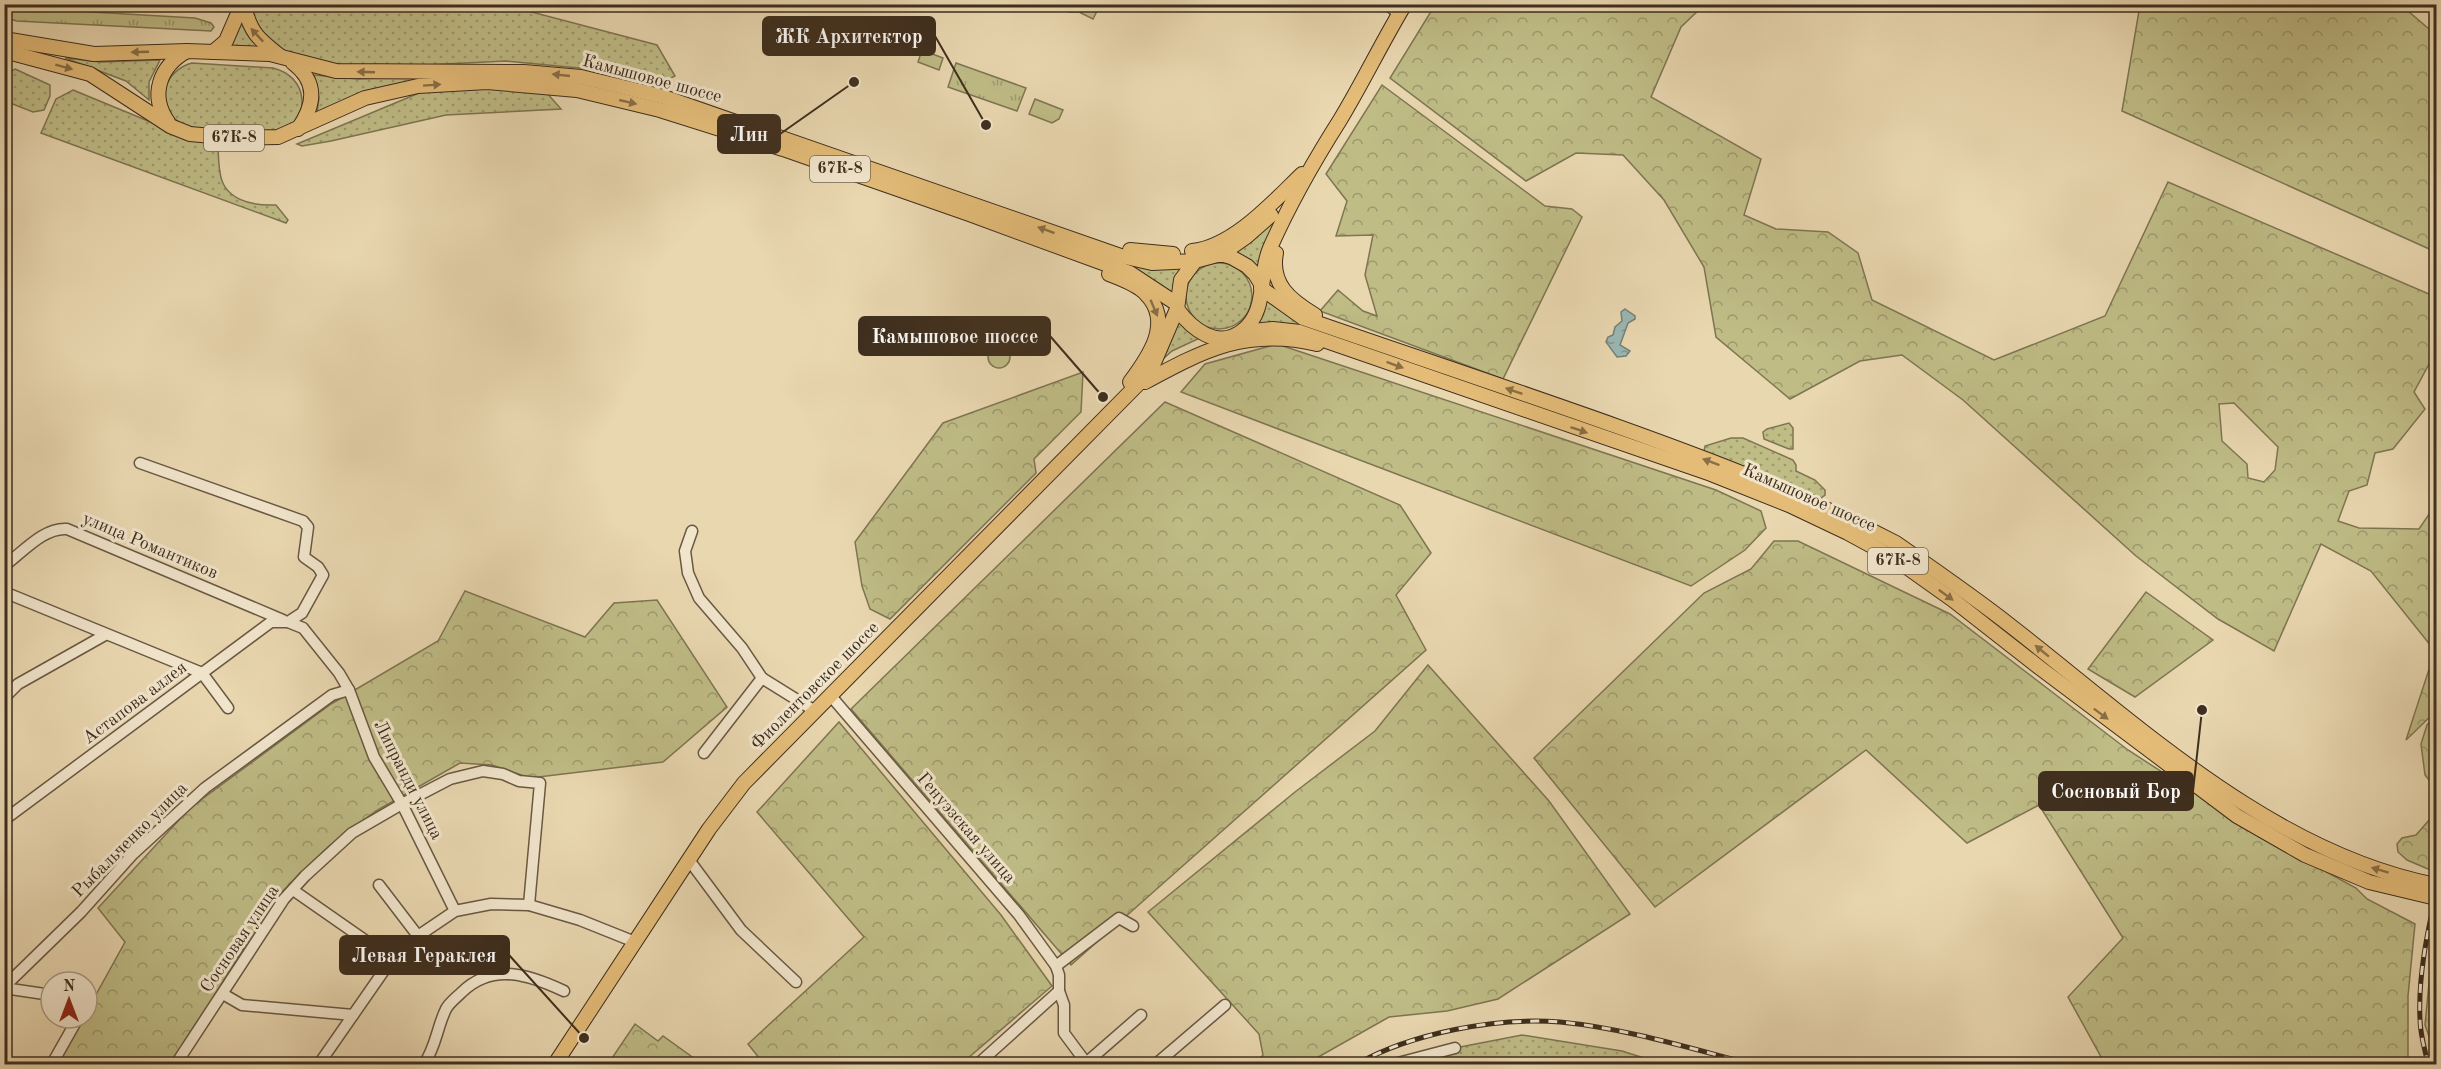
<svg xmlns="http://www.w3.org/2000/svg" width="2441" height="1069" font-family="'Old Standard TT',serif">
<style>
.grass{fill:url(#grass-dots);stroke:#7e7552;stroke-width:1.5}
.forest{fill:url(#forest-crowns);stroke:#7e7552;stroke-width:1.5;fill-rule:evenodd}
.park{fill:url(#park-tufts);stroke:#7e7552;stroke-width:1.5}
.pitch{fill:#bfbc86;stroke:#7e7552;stroke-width:1.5}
.water{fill:url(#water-ripples);stroke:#758178;stroke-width:1.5}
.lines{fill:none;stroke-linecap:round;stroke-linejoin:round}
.minor-casing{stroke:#695842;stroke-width:13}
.major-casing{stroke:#3e2e1e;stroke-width:16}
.minor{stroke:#f1e5cc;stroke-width:10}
.major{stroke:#e4bc78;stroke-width:14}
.rail-casing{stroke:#3e2e1e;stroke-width:5}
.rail{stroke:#f1e5cc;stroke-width:3;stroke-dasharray:9;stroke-linecap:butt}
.oneway{fill:#896e46}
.labels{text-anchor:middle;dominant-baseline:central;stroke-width:6;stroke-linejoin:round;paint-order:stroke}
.shield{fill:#f1e5cc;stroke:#746552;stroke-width:1.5}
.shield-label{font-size:16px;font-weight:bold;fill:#3e2e1e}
.street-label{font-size:18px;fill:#3e2e1e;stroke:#f1e5cc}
.leader{fill:none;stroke:#3e2e1e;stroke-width:2}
.callout-dot{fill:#3e2e1e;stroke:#f1e5cc;stroke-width:2}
.callout{fill:#3e2e1e;stroke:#3e2e1e;stroke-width:2}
.callout-label{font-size:20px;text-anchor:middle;font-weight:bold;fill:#fff}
</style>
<defs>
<pattern id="grass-dots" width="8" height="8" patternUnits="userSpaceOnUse" patternTransform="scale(1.5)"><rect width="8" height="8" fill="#bfbc86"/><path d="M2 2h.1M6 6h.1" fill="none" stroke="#9d996d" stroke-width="1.8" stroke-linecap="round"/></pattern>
<pattern id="forest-crowns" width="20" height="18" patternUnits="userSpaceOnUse" patternTransform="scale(1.5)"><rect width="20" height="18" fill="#bfbc86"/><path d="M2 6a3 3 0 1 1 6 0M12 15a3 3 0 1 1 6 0" fill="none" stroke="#9d996d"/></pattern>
<pattern id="park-tufts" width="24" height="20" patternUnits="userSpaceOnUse" patternTransform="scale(1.5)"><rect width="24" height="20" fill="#bfbc86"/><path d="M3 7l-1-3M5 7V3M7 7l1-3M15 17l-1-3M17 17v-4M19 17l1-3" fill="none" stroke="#9d996d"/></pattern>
<pattern id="water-ripples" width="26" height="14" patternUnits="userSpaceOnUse" patternTransform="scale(1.5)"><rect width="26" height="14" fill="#9ab8b4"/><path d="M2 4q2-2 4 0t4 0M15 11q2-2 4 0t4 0" fill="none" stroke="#7f9692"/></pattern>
</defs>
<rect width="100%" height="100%" fill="#e9d7b0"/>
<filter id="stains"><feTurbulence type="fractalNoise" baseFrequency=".00333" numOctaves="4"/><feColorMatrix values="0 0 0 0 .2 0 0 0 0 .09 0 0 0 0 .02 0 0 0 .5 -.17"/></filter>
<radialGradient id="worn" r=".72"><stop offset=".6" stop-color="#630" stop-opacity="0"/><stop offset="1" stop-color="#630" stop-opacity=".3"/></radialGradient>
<g class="grass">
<path d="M248,4L505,5L657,45L675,76L667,80L621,72L506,61L362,68L301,59L266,41Z"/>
<path d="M242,12L260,48L224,46Z"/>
<path d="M65,58L101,62L160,60L149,82V100L126,81Z"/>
<path d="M192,63L273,68C289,72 301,83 302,100C303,143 250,132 224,130C209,129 191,130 179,122C152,104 165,70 192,63Z"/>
<path d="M15,69L50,85V96L44,110L33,112L5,101V76Z"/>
<path d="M314,75L358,79L423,76V80L366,91L317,113L319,98Z"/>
<path d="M472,87L546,92L561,109L446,115L331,141L302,146L297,144L419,93L441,89Z"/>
<path d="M73,90L182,135L217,143C219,152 218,162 220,172C223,200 252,206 276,205L288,220L286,223L41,133L56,99Z"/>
<path d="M1283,208L1260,275L1248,259L1232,252L1247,242Z"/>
<circle cx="1219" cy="296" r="33"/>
<path d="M1132,265L1183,268L1172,295L1131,269Z"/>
<path d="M1265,298L1289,316L1312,328L1311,330L1255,324Z"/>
<path d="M1177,318L1186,330L1200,338L1172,351L1162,360Z"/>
<path d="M1789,423L1793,428V449H1789L1764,439L1763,432L1767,429Z"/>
<path d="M1731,438H1743L1793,460L1796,465V471L1815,480L1825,490V495L1821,498L1704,451L1705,446Z"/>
<path d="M1522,1035L1622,1051L1663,1064H1402L1455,1048Z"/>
</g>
<g class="forest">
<path d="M1435,5H1704L1681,27L1651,97L1761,159L1744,215L1776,229L1828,232L1858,253L1872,300L1994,360L2105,316L2168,182L2436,297V351L2414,392L2425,409L2393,449L2375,453L2367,485L2349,491L2338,521L2359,528L2419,529L2436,504V711L2406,740L2435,651L2371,571L2321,544L2274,651L2218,619L2136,556L1963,400L1902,355L1860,361L1790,399L1716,337L1704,267L1664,200L1623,155L1576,153L1526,181L1390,78ZM2234,403L2278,447L2275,470L2264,482L2248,478L2247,464L2222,441L2219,404Z"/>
<path d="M2140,5H2401L2436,35V252L2122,111Z"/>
<path d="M1382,85L1545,206L1572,209L1582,217L1503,379L1320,311L1338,290L1363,311L1377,316L1365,275L1373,235L1336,236L1347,201L1326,174Z"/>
<path d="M1277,344L1716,490L1761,511L1766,528L1745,550L1691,586L1181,392L1205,364Z"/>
<path d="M1083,372L1081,412L1034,459L1036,473L890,619L870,609L862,586L855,542L943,423Z"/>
<path d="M1165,402L1400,505L1431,553L1396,595L1426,650L1071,965L851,709Z"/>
<path d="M1774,541H1798L1950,614L2128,750L2266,839L2356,888L2367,899L2415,924L2408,996V1064H2105L2068,997L2123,938L2039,805L1967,843L1866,750L1655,907L1534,758L1704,593L1751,569Z"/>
<path d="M465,591L585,637L614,603L657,600L727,707L663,762L530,778L492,765L460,763L376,811L329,846L281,893L250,938L172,1064H58L83,1018H87V1011L125,942L98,908L190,808L331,704L438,641Z"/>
<path d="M2146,592L2213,640L2135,697L2088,669Z"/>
<path d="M1428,665L1549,801L1630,914L1498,999L1447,1011L1389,1017L1306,1064H1255L1263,1055L1259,1034L1148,912L1295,792L1375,731Z"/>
<path d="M2436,716V869L2435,872L2407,860L2398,852L2397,844L2402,838L2416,835L2430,819L2436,806V789L2425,775L2421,744L2427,725Z"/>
<path d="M839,722L1001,915L1052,986L961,1064H764L748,1044L864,937L757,812Z"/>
<path d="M2434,931H2436V1056L2425,1025Z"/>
<path d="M635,1024L658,1041L663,1036L702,1064H608Z"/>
</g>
<g class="park">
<path d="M1048,5H1100L1093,19L1079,12H1069L1067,8L1060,11L1050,8Z"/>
<path d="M4,7L195,18L211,23L214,27L211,31L17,21L5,18Z"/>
<path d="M956,63L1026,88L1017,111L948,87Z"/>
<circle cx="999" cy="357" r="11"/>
</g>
<g class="pitch">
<path d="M922,50L943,58L939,70L918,62Z"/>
<path d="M1035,99L1063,110L1059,119L1052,123L1029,114Z"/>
</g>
<path class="water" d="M1625,309L1635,316V319L1628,323L1620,345L1630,351L1626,356L1617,357L1606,342L1608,337L1613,335L1615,327L1622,321L1621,312Z"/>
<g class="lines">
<g class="minor-casing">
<g id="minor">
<path d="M1387,4L1399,14"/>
<path d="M140,463L303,521L308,527L304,557L318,567L323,575L302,613L288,622L303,628L339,673L349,690L374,757L402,804L455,911"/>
<path d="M692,531L685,551L688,573L699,598L742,648L762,678L815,711"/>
<path d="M4,566C23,552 44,527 67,529L283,620"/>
<path d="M4,592L202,673L228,708"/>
<path d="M830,695L1019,915L1056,966L1059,975V991L1064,1005V1033L1087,1064"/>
<path d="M4,698L18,684L105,635"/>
<path d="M704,753L762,678"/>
<path d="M4,820L271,622H288"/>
<path d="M689,860L741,930L796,982"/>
<path d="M379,885L418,936"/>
<path d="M293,890L392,959"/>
<path d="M1056,966L1119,918L1133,926"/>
<path d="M4,987L81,912L133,854L205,788L332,695L349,690"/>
<path d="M4,988L51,995"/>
<path d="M223,994L242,1005L353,1015"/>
<path d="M87,1000V1001"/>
<path d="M1086,1063L1141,1015"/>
<path d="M52,1064L78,1018"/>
<path d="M176,1064L284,899L305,876L352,833L402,804L450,779L483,771L503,774L519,781L540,783L529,905"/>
<path d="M319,1064L392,959L418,936L455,911L491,904L529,905L580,920L635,942"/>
<path d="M424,1064C436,1047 437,1027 446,1009C449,1003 457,997 462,992C493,962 530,975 564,991"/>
<path d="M978,1064L1059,991"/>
<path d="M1156,1064L1225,1005"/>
<path d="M1394,1064L1455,1048"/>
</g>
</g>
<g class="major-casing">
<g id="major">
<path d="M243,4C251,33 257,38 280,56"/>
<path d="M4,39L94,54L187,51L270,54L336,71L524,72L581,77L664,97L1121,256L1152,263L1195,261L1221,254L1231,257L1247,266L1255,274L1261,284"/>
<path d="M4,51L90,74L170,126L190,134L234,138L278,137L365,98L418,86L487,82L577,90L660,110L783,149L969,214L1130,273L1177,304"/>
<path d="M213,52L226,41L242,4"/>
<path d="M293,63C318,82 315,105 298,129"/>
<path d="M168,122C149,95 160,66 187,51"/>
<path d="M1130,250L1173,254"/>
<path d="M1192,251C1233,247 1274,201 1302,174"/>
<path d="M1223,253L1246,237L1271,215"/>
<path d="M1276,253C1270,284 1290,300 1315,315"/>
<path d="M1109,274C1121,279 1137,284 1146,294C1174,322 1148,358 1130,382"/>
<path d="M1261,288L1303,318C1407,354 1512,389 1616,426C1711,460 1806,496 1896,543C1933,569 1971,595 2007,623C2136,723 2271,853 2436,885"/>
<path d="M1177,309C1192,329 1217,350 1242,331C1268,312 1258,275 1270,248C1290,203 1314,161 1340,120C1363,82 1382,42 1405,4"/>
<path d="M1242,332L1273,329L1300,332L1711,474L1789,505L1848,533L1894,558L1953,600L2040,668L2237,816L2305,855L2369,882L2436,898"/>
<path d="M1145,382C1204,350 1248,327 1317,344"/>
<path d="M555,1064L709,829L744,783L1150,372L1177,309L1181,280L1195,261"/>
</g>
</g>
<use href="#minor" class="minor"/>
<use href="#major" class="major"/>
<g class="rail-casing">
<g id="rail">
<path d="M1357,1064C1412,1033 1496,1017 1560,1022C1624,1028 1689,1048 1751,1064"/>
<path d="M2428,1064C2425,1050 2420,1034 2420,1019C2418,977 2427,934 2436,894"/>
</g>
</g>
<use href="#rail" class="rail"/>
</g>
<defs><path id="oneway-solid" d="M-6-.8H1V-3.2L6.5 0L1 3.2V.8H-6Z" transform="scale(1.5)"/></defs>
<g class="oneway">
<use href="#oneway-solid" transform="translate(257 35) rotate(-133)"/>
<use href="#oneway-solid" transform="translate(140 52) rotate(178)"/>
<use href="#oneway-solid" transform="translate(64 67) rotate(15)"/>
<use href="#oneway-solid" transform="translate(366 72) rotate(-178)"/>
<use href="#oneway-solid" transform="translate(561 75) rotate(-174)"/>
<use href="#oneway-solid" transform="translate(432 85) rotate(-4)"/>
<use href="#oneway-solid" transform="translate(628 102) rotate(13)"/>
<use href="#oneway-solid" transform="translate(1046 230) rotate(-160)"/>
<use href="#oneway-solid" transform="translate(1154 308) rotate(67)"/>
<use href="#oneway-solid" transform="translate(1395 365) rotate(20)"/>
<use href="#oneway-solid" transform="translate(1514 391) rotate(-161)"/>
<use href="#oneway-solid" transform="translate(1579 430) rotate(19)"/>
<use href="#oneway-solid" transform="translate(1711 462) rotate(-159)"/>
<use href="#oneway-solid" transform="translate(1946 595) rotate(36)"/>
<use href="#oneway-solid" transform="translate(2042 651) rotate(-141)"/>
<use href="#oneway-solid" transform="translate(2101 714) rotate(37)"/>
<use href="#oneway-solid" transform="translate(2380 870) rotate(-163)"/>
</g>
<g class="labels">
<g class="shield">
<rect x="204" y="125" width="60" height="26" rx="4.5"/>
<rect x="810" y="156" width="60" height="26" rx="4.5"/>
<rect x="1868" y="548" width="60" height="26" rx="4.5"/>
</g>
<g class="shield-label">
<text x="234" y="138">67К-8</text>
<text x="840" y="169">67К-8</text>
<text x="1898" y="561">67К-8</text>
</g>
<g class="street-label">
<text transform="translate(652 79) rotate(15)">Камышовое шоссе</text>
<text transform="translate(1809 498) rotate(24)">Камышовое шоссе</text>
<text transform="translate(150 546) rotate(23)">улица Романтиков</text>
<text transform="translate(815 686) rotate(-45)">Фиолентовское шоссе</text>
<text transform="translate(135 703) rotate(-37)">Астапова аллея</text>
<text transform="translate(408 780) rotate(63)">Липранди улица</text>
<text transform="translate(966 828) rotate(49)">Генуэзская улица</text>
<text transform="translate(130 840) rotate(-45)">Рыбальченко улица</text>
<text transform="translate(240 939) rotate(-56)">Сосновая улица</text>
</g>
</g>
<path class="leader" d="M986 125L935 36M854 82L780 134M1103 397L1050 336M2202 710L2193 791M584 1038L509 955"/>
<g class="callout-dot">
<circle cx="986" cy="125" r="6"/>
<circle cx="854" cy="82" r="6"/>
<circle cx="1103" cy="397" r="6"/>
<circle cx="2202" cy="710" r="6"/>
<circle cx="584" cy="1038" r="6"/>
</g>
<g class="callout">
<rect x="763" y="17" width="172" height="38" rx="6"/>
<rect x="718" y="115" width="62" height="38" rx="6"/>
<rect x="859" y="317" width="191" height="38" rx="6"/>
<rect x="2039" y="772" width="154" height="38" rx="6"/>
<rect x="340" y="936" width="169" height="38" rx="6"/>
</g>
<g class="callout-label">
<text x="849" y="43">ЖК Архитектор</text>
<text x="749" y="141">Лин</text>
<text x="955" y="343">Камышовое шоссе</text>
<text x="2116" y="798">Сосновый Бор</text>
<text x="424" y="962">Левая Гераклея</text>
</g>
<rect width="2441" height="1069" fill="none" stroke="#e9d7b0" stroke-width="24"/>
<rect x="6" y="6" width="2429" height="1057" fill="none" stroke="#3e2e1e" stroke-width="3"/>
<rect x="12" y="12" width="2417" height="1045" fill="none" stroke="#3e2e1e" stroke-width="1.5"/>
<g transform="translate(69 1000)"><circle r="28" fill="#f1e5cc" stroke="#a99c86" stroke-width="1.5"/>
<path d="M0-4.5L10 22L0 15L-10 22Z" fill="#8f2418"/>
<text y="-9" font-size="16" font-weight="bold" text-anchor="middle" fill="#3e2e1e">N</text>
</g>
<rect width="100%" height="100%" filter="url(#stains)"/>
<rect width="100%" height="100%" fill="url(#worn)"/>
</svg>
